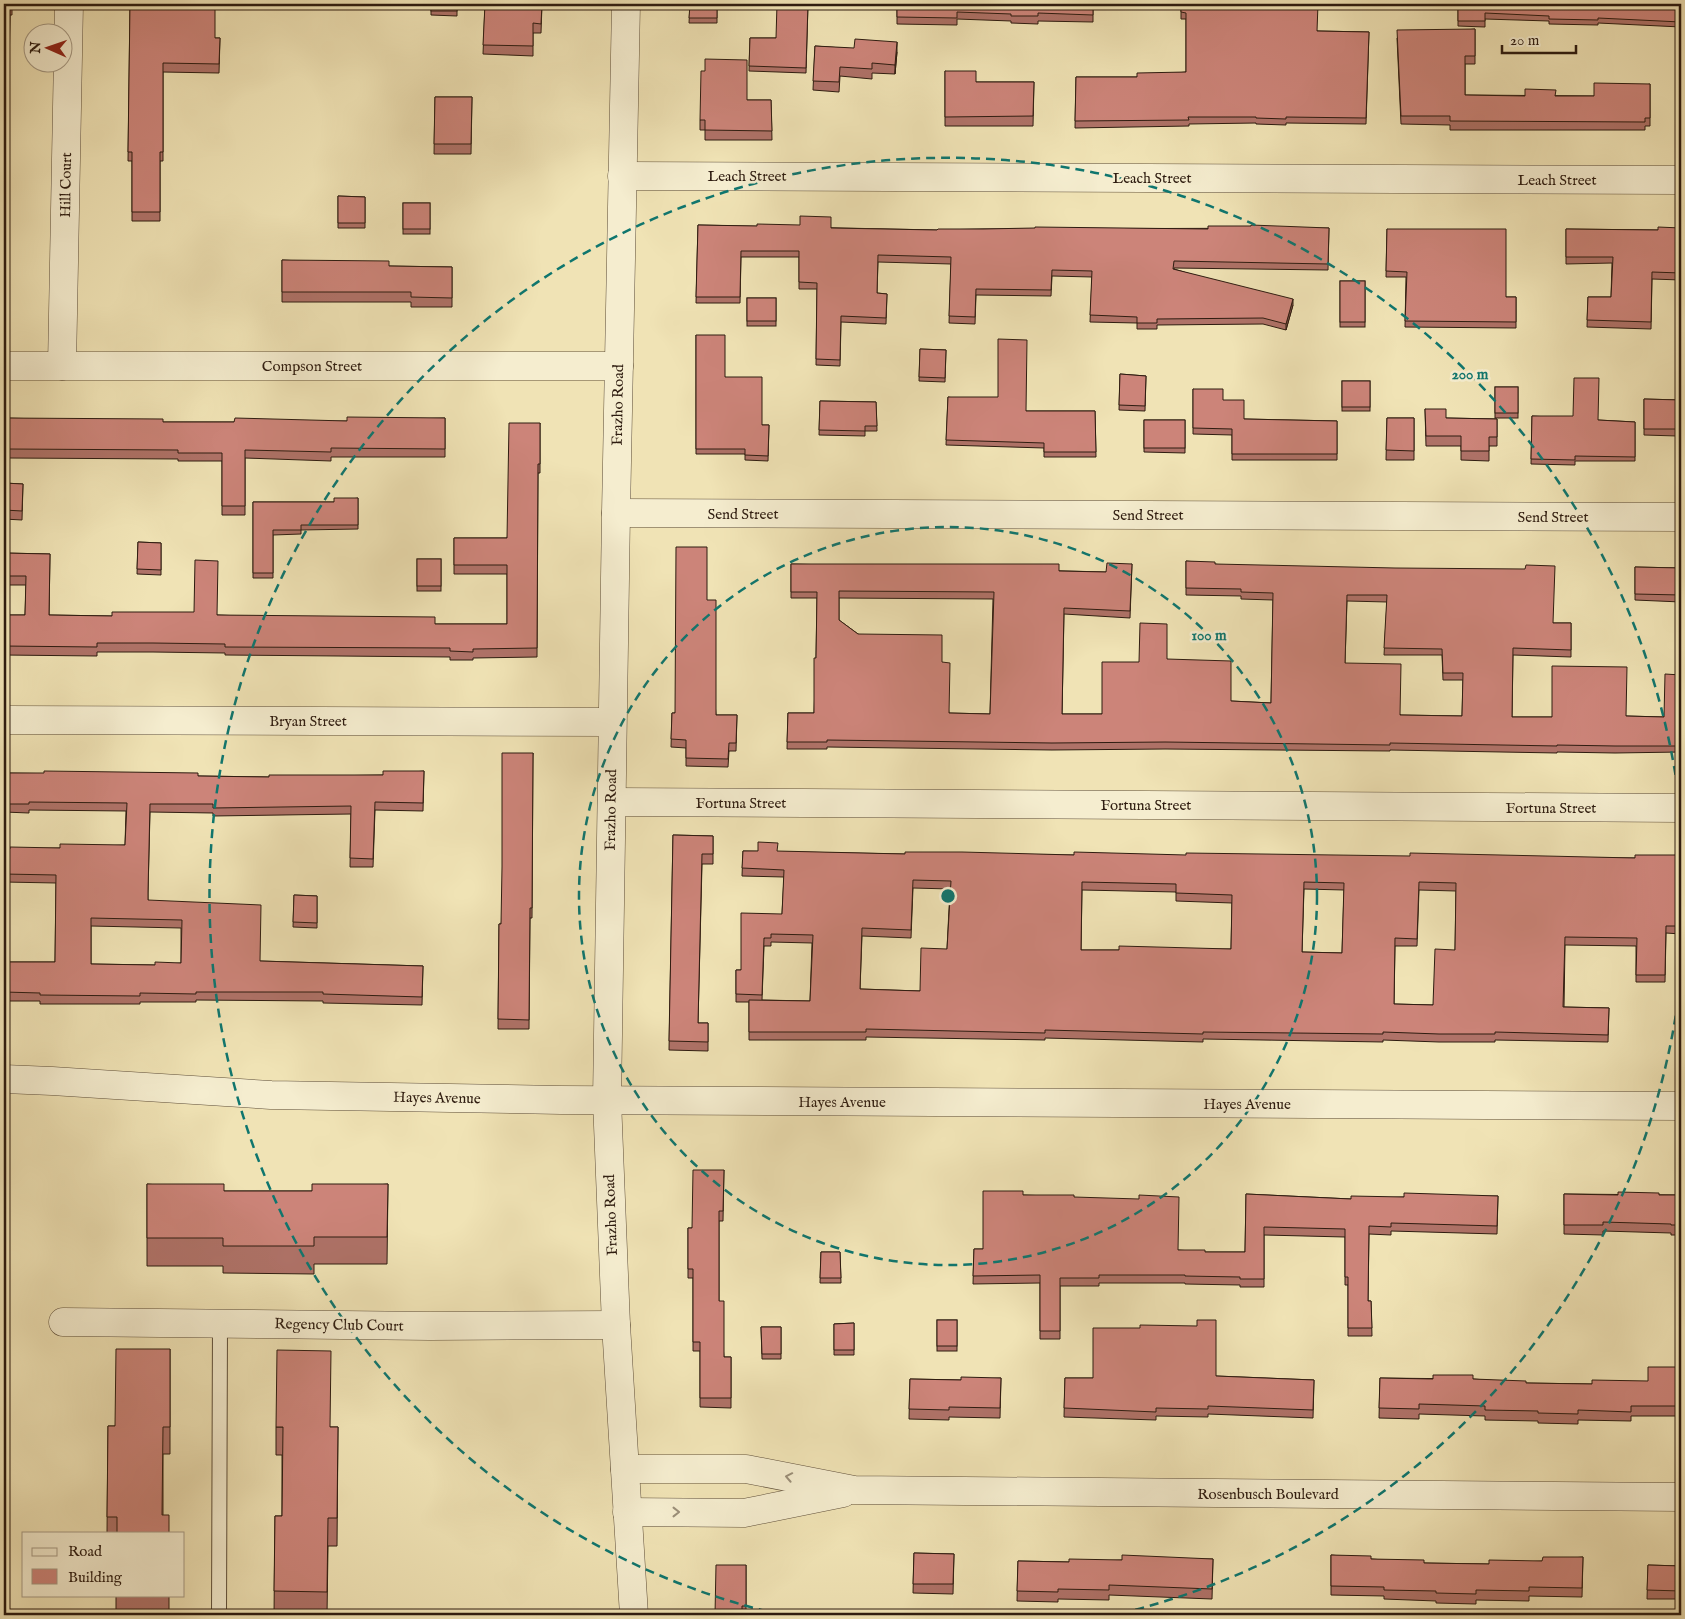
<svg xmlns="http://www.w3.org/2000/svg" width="1685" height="1619" font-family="'IM FELL English',serif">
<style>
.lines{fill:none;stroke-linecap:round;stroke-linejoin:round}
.service-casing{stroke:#5e4e39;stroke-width:16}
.minor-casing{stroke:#5e4e39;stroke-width:29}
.tertiary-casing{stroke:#5e4e39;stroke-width:29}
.service{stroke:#f5edcf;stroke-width:14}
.minor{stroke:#f5edcf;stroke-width:28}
.tertiary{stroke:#f5edcf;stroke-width:28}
.wall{fill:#af7268;stroke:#2e1c10;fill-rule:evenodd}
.shaded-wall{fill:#8f5c55;stroke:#2e1c10}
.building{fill:#cc8479;stroke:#2e1c10;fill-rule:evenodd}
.oneway{stroke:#9b8f79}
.ring{fill:none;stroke:#0f766e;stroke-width:2.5;stroke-dasharray:9 6}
.labels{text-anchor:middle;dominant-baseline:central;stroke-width:5;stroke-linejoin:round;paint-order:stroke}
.street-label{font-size:15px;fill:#2e1c10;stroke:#f5edcf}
.centre{fill:#0f766e;stroke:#f5edcf;stroke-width:2.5}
.ring-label{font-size:15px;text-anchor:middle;font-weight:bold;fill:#0f766e;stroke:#f5edcf;stroke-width:5;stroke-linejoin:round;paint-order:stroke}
</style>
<rect width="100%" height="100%" fill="#f0e3b5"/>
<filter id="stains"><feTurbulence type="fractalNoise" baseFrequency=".004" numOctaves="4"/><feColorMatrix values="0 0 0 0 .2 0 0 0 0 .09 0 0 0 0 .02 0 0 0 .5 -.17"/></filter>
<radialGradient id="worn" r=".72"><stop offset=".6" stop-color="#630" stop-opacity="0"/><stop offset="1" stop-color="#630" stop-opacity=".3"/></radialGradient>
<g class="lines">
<g class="service-casing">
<path id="service" d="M219,1615L220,1324"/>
</g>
<g class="minor-casing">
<g id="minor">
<path d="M622,176L1681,180"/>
<path d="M4,366H619"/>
<path d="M62,366L69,4"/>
<path d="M616,513L1681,517"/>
<path d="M4,720L612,722"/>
<path d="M612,802L1681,808"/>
<path d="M63,1322L430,1326L616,1325"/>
<path d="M625,1469H746L854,1490L1681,1497"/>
<path d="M627,1512L744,1513L843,1493"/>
</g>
</g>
<g class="tertiary-casing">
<g id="tertiary">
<path d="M626,4L616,513L607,1100L616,1325L634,1615"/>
<path d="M4,1079L52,1081L271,1095L561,1100L1681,1106"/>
</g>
</g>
<use href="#service" class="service"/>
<use href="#minor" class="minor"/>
<use href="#tertiary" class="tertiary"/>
</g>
<g class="wall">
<path d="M4,4H12V15H10L8,132H7L8,249H4Z"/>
<path d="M130,4L215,38H220L219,73L163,72V161H160V221H132V161H128Z"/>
<path d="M431,4H457V16L431,15Z"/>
<path d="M485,4H542L541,33H533V56L483,54Z"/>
<path d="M690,4H717V23H689Z"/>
<path d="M808,4L806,73L749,71L750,38H776Z"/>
<path d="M897,4H1093V22L1038,21V24L1011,23V21L957,19V25L897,24Z"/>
<path d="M1181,4L1318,31L1369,32L1366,124L1286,123V125L1256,124V123L1189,124V126L1075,128L1076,77H1137L1186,72V19H1181Z"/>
<path d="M1458,4H1681V27L1598,23V25L1549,24V21L1485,19V27L1458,26Z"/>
<path d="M1475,29V64H1465V95L1594,96L1650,84V126H1645V130H1450V125L1401,124L1397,38Z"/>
<path d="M815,46L897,52L895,74L872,73V79L840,76L839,92L813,90Z"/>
<path d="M945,71L976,82H1034L1033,126H945Z"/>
<path d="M435,97H472L471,154H434Z"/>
<path d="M747,100H771L772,140H705V130H700V120Z"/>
<path d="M338,196L365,197V228H338Z"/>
<rect x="403" y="203" width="27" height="31"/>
<path d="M698,225L937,230L983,229L1329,228L1328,270L1174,268V269L1293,305L1286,330L1263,324L1157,325V329H1137V323L1090,322L1092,277L1052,276L1051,296L976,295L975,324L949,323L951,264L878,262L877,293L887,294L886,324L841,322L840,366L816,365L817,289H799V257H741L740,303H696Z"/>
<path d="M1681,228V280L1652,279L1651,329L1587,327L1588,297H1611L1612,263L1566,264V229L1658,230Z"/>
<path d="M1387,229L1506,297H1516V328L1405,327L1406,277H1386Z"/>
<path d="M282,260L389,266L452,267V307H411V302H282Z"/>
<rect x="1340" y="281" width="25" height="46"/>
<rect x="747" y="298" width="29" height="28"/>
<path d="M696,335L725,377L762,425H769L768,461L745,460V454H696Z"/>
<path d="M920,349L946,350L945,382L919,381Z"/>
<path d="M1120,374L1146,376L1145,411L1119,410Z"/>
<rect x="1342" y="381" width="28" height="30"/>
<rect x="1495" y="387" width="23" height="31"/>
<path d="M1193,389L1223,400L1244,419L1337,421V460H1232V435L1193,434Z"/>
<path d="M948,397L1026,411H1095L1096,457H1044V448L946,445Z"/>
<path d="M1644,399L1681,400V463H1677V436L1644,435Z"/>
<path d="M820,401L876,402L877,431H865V436L819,435Z"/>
<path d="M1425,409L1446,418L1497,419V446H1489V461L1461,460V446H1426Z"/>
<path d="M1532,416L1598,420L1635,422V461H1575V465L1531,464Z"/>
<path d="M4,418L163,422H234L347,421L445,418V457H331V461L245,458V515H222V461H178V459L9,458V455H4Z"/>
<path d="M1387,418H1414V460H1386Z"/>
<path d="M1144,420H1185V453L1144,452Z"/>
<path d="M540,423V473H538L537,657L473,658V660H450V657L225,655V653L153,652H97V656L4,655V615H25L26,585H4V553L50,554L49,615L112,616L217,615L435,624H507V574H454V538H507Z"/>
<path d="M4,483L23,484L22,520L4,519Z"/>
<path d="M358,498V529L301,530V534L273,535V578H253V502H334Z"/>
<path d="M138,542L161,543V575L137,574Z"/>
<rect x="417" y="559" width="24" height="32"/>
<path d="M1186,561L1215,564L1553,623H1571V657L1513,655L1512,717H1552L1626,716L1664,717L1681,675V752L1615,753L1557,752V753L1390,750V751L1165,749L1052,750L827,747V749H787L788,713H814L816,658L817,598H791V564L1106,572L1132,564L1130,618L1064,614L1062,714H1102L1139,662L1167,659L1231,701L1271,703L1273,600L1241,599V596L1186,595ZM839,598L993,599L990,714L949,713L942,662L858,634L839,620ZM1347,601L1387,602L1384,655H1442L1443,680H1463L1462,716L1401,715L1345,663Z"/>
<path d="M1635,567L1681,568V602L1635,600Z"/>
<path d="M707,600L716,715H737L736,751H729L728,767L686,766V748L671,747L672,713H675Z"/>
<path d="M533,753L532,918H530L529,1029H498L499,924H501Z"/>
<path d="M424,771L423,811L375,810L373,867H350L351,814L213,816V813L150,812L148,893V900L260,961L423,966L422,1005L323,1003V1001L196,1000V1002H140V1004H40V1001H4V962H55L56,883L4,882V849L60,848L125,845L126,811L29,810V813L4,812V773L198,776L269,777L383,775ZM91,926L181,928V963L155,965L91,964Z"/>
<path d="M673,835L713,836V864H702L698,1023H708V1051L669,1050Z"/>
<path d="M743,851L905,854L1074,855L1635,858L1681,855V934L1666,933L1665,982H1636V946L1565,945L1564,1007L1609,1008L1608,1042L1495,1040V1042H1439L1383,1040V1042L1203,1039V1042L1045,1038V1040L866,1037V1040H749V1002H736V970H741L782,914L784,877L742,876ZM913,888L950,889L947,949L920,991L860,989L862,936L911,938ZM1304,889L1344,890L1342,953L1302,952ZM1082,890L1176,892V901L1232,903L1231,949L1119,950H1081ZM1419,890L1456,891L1455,950L1433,1005L1394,1004L1395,946H1417ZM771,942L812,943L810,1001L762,1000L764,946H771Z"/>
<path d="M294,895L317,896V928L293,927Z"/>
<path d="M724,1170L723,1221H719V1301L724,1357H731V1408L700,1407V1351H693V1278H688V1228H692Z"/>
<path d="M147,1184L224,1191H312L388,1184L387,1264H314V1274L223,1273V1266H147Z"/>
<path d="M1246,1194L1351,1199L1404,1197L1498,1196L1497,1234L1391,1231V1235L1369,1234L1368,1301H1371L1372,1336H1348V1285H1345V1237L1264,1235V1287H1240V1285L1185,1284V1283H1099V1286H1060V1339H1040V1283L973,1284L974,1249H983L1023,1195L1074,1197L1178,1250L1205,1252H1245Z"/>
<path d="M1564,1194L1681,1195V1235H1671V1233L1603,1231V1235L1564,1234Z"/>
<rect x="4" y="1232" width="2" height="106"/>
<path d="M821,1252H840L841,1283H820Z"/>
<rect x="937" y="1320" width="20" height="31"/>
<path d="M854,1323V1355H834V1324Z"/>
<path d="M761,1327H781V1359H762Z"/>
<path d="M170,1349V1454H163V1515L169,1533H107L108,1426H115Z"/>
<path d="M1216,1376L1314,1380L1313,1418L1208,1414V1417L1156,1416V1420L1064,1417L1065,1378H1093Z"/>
<path d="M1001,1378L1000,1418L949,1417V1420L909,1419L910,1379L961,1380Z"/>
<path d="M1380,1378L1473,1379L1526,1383L1592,1384L1681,1380V1416H1631V1421L1578,1420V1424L1538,1423V1421L1485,1420V1416L1419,1414V1419L1379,1418Z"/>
<path d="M276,1427H338L337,1546H328L327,1615H274L275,1516H282V1455H276Z"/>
<path d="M914,1553L954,1554L953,1594L913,1593Z"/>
<path d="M1331,1555L1371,1559L1424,1563L1489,1564L1542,1561L1583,1557L1582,1597L1529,1596V1601L1476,1600V1604L1436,1603V1601L1384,1599V1596L1331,1595Z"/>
<path d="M1213,1559L1212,1599L1109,1595V1600L1058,1599V1602L1017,1601L1018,1561L1069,1562L1122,1560Z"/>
<path d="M746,1565V1615H715Z"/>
<path d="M1648,1565L1681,1566V1599H1647Z"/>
<rect x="116" y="1595" width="53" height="20"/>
</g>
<g class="shaded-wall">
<path d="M897,42V52L895,74V65Z"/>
<path d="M1293,299V305L1286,330V324Z"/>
</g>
<g class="building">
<path d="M4,4H12V5H10L8,122H7L8,239H4Z"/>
<path d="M130,4H215V38H220L219,64L163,63V152H160V212H132V152H128Z"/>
<rect x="431" y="4" width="26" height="7"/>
<path d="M485,4H542L541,24L533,23V46L483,45Z"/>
<path d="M690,4H717V18H689Z"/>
<path d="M777,4H808L806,68L749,66L750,38H776Z"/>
<path d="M897,4H1093V15L1038,13V16H1011V14L957,12V18L897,17Z"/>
<path d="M1181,4H1318L1317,31L1369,32L1366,118L1286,117V119L1256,118V117H1188L1189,120L1075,121L1076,77H1137V73L1186,72V13L1181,12Z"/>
<path d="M1458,4H1681V22L1598,18V20L1549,19V16L1485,13V21H1458Z"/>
<path d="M1475,29V56H1465V95L1525,96V89L1556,90L1555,96H1594V83L1650,84V118H1645V122L1450,121V116H1401L1397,30Z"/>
<path d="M855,39L897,42L895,65L872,63V69L840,67L839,82L813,81L815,46L854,48Z"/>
<path d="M705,59L747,60V100H771L772,131L705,130V120H700L701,71H705Z"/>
<path d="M945,71H976V82H1034L1033,116L945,117Z"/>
<path d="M435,97H472L471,144H434Z"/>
<path d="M338,196L365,197V223H338Z"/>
<rect x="403" y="203" width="27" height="26"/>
<path d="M800,216L831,217V228L937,230L938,229H983L1035,228V227L1208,229V226H1251V225L1329,228L1328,264L1174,261L1173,269L1293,299L1286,324L1263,318L1157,319V323H1137V317L1090,315L1092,271L1052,270L1051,290L976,289L975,317L949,316L951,257L878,255L877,293L887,294L886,318L841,316L840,360L816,359L817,283L799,282V251H741L740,297H696L698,225L757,226V224L800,225Z"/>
<path d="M1658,227L1681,228V273L1652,272L1651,322L1587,320L1588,297H1611L1613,257H1566V229L1658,230Z"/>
<path d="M1387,229H1506V297H1516V322L1405,321L1407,272L1386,271Z"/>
<path d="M282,260L389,261V266L452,267V298L411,297V292H282Z"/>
<rect x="1340" y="281" width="25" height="41"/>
<rect x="747" y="298" width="29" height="23"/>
<path d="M696,335H725V377H762V425H769L768,456L745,455V449H696Z"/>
<path d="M998,339L1027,340L1026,411H1095L1096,452H1044V443L946,440L948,397H998Z"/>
<path d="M920,349L946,350L945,378L919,377Z"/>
<path d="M1120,374L1146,376L1145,406L1119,405Z"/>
<path d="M1574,378H1599L1598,420L1635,422V457L1575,456V460L1531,459L1532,416H1573Z"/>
<rect x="1342" y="381" width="28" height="26"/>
<rect x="1495" y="387" width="23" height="26"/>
<path d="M1193,389H1223V400H1244V419L1337,421V454H1232V429L1193,428Z"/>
<path d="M1644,399L1681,400V457L1677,456L1678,429H1644Z"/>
<path d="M820,401L876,402L877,426H865V431L819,430Z"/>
<path d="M1425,409H1446V418L1497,419V437H1489V451H1461V436H1426Z"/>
<path d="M347,417L445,418V449L331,448V452L245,450V506H222V453H178V450L9,449V446H4V418L163,419V422H234L235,418L347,421Z"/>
<path d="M1387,418H1414V451L1386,450Z"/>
<rect x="1144" y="420" width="41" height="28"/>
<path d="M509,423H540V464H538L537,648L473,649V652L450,651V648L225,647V644L153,643H97V647L4,646V615H25L26,576H4V553L50,554L49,615L112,616V612H194L195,560L218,561L217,615L435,617V624H507V565H454V538H507Z"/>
<path d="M4,483L23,484L22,511L4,510Z"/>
<path d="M334,498H358V525H301V530H273V573H253V502H334Z"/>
<path d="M138,542L161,543V570L137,569Z"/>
<path d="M676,547H707V600H716V715H737L736,743H729L728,759L686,758V740L671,739L672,713H675Z"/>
<rect x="417" y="559" width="24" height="27"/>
<path d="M1186,561L1215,562V564L1395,568L1525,569L1526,565L1555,566L1553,623H1571V650L1513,648L1512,717H1552V666L1627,667L1626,716L1664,717L1665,674L1681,675V746H1615L1557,745V746L1390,743V745L1165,742L1052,743L827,740V742H787L788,713H814V658H816L817,592H791V564H1059V571L1106,572L1107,563L1132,564L1130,611L1064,608L1062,714H1102V662H1139L1140,623L1167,624V659L1231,661V701L1271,703L1273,593L1241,592V589L1186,588ZM839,591L994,592L990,714L949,713L950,663L942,662V635L858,634L839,620ZM1347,595H1387L1384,648L1442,649L1443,673H1463L1462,716L1400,715L1401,664L1345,663Z"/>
<path d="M1635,567L1681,568V595L1635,594Z"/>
<path d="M502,753H533L532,908H530L529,1020L498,1019L499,924H501L502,867Z"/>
<path d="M44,771L198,773V776L269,777V775H383V771H424L423,803L375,802L373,859L350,858L351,806L213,808V804H150L148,892V900L261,905L260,961L423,966L422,997L323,994V992H196V994L140,993V996L40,995V993L4,992V962H55L56,875L4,874V849H10V847L60,848V844L125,845L127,803L29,802V804H4V773H44ZM91,918L182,920L181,963L155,962V965L91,964Z"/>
<path d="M673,835L713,836V854H702L698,1023H708V1042L669,1041Z"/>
<path d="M758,842L778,843L777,851L905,854V852H962L1074,855V852L1186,855V853L1410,856V853L1635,858V855H1681V926H1666L1665,975H1636L1637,938L1565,937L1563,1007L1609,1008L1608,1035L1495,1032V1034H1439L1383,1032V1034L1203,1032V1034L1045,1030V1033L866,1029V1032H749V1000L810,1001L813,935L771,934V938H764L762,995L736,994V970H741V913L782,914L784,870L742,868L743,851H758ZM913,880L951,881L947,949L921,948L920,991L860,989L862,928L911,930ZM1082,882L1176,884V893L1232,895L1231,949L1119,946V950H1081ZM1304,882L1344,883L1342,953L1302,952ZM1419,882L1456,883L1455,950L1435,949L1433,1005L1394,1004L1395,938L1417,939Z"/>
<path d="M294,895L317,896V923L293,922Z"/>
<path d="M693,1170H724L723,1211H719V1301H724V1357H731V1398H700V1342H693V1269H688V1228H692Z"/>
<path d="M147,1184H224V1191H312V1184H388L387,1237H314V1246H223V1238H147Z"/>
<path d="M983,1191H1023V1195H1074V1197L1139,1199V1195L1179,1197L1178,1250H1205V1252H1245L1246,1194L1351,1199V1196L1404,1197V1193L1498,1196L1497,1226L1391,1223V1227L1369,1226L1368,1301H1371L1372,1328H1348V1277H1345V1229L1264,1227V1279H1240V1277L1185,1276V1275H1099V1278H1060V1331H1040V1275L973,1276L974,1249H983Z"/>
<path d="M1618,1192L1659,1193V1195H1681V1225H1671V1224L1603,1222V1225H1564V1194L1618,1195Z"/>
<rect x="4" y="1232" width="2" height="78"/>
<path d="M821,1252H840L841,1278H820Z"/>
<rect x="937" y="1320" width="20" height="26"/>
<path d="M1197,1320H1216V1376L1314,1380L1313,1410L1208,1406V1409L1156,1408V1412L1064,1408L1065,1378H1093V1328H1140V1325L1197,1326Z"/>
<path d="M854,1323V1350H834V1324Z"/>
<path d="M761,1327H781V1354H762Z"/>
<path d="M116,1349H170V1427H163L162,1515H169V1533H117V1517H107L108,1426H115Z"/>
<path d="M277,1350L331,1351L330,1427H338L337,1518H328L327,1592L274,1591L275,1516H282L283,1427H276Z"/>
<path d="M1648,1367H1678V1379L1681,1380V1406H1631V1412L1578,1410V1414L1538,1413V1411L1485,1410V1406L1419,1404V1409L1379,1408L1380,1378L1433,1379V1375H1473V1379L1526,1381V1383L1592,1384V1380L1648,1381Z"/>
<path d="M961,1377L1001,1378L1000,1408L949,1407V1410L909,1409L910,1379L961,1380Z"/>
<path d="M914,1553L954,1554L953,1584H913Z"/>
<path d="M1122,1555L1213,1559L1212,1589L1109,1585V1590L1058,1589V1592L1017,1591L1018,1561L1069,1562V1559L1122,1560Z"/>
<path d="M1331,1555L1371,1556V1559L1424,1560V1563L1489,1564V1560L1542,1561L1543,1557H1583L1582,1588L1529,1587V1591L1476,1590V1594L1436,1593V1591L1384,1590V1587L1331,1586Z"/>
<path d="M716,1565H746V1606H742V1615H715Z"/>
<path d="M1648,1565L1681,1566V1591L1647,1590Z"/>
</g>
<defs><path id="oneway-chevron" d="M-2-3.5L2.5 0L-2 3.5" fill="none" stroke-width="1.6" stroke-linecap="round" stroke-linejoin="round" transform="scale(1.25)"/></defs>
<g class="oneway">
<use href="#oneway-chevron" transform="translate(789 1477) rotate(-169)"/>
<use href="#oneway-chevron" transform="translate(676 1512)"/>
</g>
<g class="ring">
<circle cx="948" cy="896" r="369"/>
<path d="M1680 986A738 738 0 0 1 1114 1615M782 1615A738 738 0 1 1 1680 806"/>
</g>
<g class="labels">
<g class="street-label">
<text x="747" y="176">Leach Street</text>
<text x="1152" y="178">Leach Street</text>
<text x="1557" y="180">Leach Street</text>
<text transform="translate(66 185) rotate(-89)">Hill Court</text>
<text x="312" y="366">Compson Street</text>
<text transform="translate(618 405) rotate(-89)">Frazho Road</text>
<text x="743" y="514">Send Street</text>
<text x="1148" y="515">Send Street</text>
<text x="1553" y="517">Send Street</text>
<text x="308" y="721">Bryan Street</text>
<text x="741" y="803">Fortuna Street</text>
<text x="1146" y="805">Fortuna Street</text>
<text x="1551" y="808">Fortuna Street</text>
<text transform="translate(611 810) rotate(-89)">Frazho Road</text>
<text transform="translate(437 1098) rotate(1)">Hayes Avenue</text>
<text x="842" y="1102">Hayes Avenue</text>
<text x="1247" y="1104">Hayes Avenue</text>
<text transform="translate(611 1215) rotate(-92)">Frazho Road</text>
<text transform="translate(339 1325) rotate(1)">Regency Club Court</text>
<text x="1268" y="1494">Rosenbusch Boulevard</text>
</g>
</g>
<circle cx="948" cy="896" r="8" class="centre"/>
<g class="ring-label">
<text x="1470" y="379">200 m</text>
<text x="1209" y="640">100 m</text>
</g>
<rect width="1685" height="1619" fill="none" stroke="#f0e3b5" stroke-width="20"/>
<rect x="5" y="5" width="1675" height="1609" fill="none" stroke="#2e1c10" stroke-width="2.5"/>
<rect x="10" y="10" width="1665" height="1599" fill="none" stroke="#2e1c10"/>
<rect x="22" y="1532" width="162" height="65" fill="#f5edcf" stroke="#a59983"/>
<rect x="32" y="1548" width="25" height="8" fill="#f5edcf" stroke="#a59983"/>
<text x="68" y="1556" font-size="15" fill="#2e1c10">Road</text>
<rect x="32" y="1569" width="25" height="15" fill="#cc8479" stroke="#a59983"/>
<text x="68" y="1582" font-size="15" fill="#2e1c10">Building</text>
<g transform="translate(48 48) rotate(272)"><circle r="24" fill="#f5edcf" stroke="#a59983"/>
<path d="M0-4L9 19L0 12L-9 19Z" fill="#8f2418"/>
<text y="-8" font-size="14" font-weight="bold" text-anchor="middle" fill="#2e1c10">N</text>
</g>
<path d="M1502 45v8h74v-8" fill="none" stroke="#2e1c10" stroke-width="2.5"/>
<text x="1510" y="45" font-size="15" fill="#2e1c10" stroke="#f5edcf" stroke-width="4" paint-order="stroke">20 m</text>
<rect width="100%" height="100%" filter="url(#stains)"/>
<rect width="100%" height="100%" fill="url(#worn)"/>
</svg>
